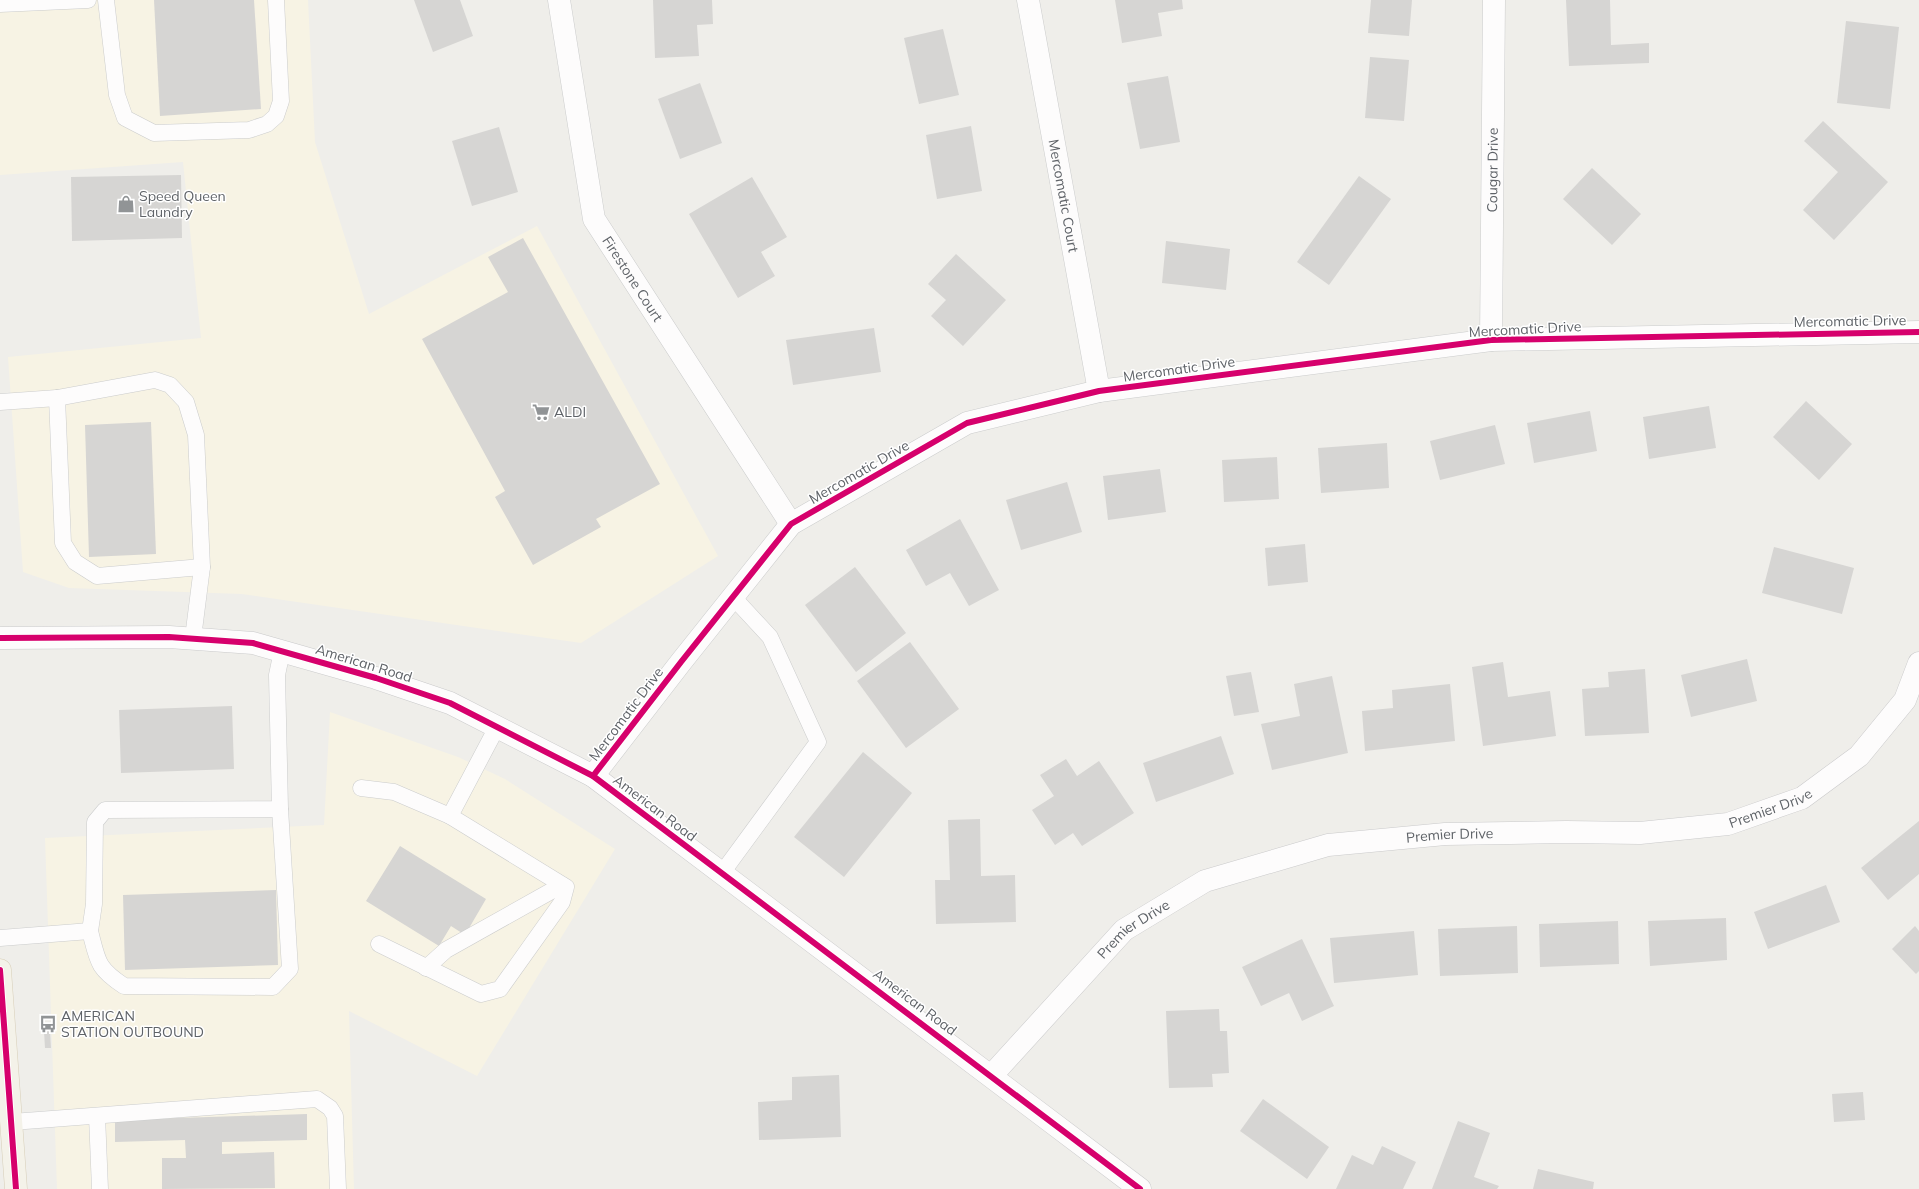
<svg xmlns="http://www.w3.org/2000/svg" width="1919" height="1189" font-family="Mulish,sans-serif">
<style>
.commercial{fill:#f7f3e4}
.building{fill:#d6d5d3}
.lines{fill:none;stroke-linecap:round;stroke-linejoin:round}
.lane-casing{stroke:#cbcccc;stroke-width:17}
.street-casing{stroke:#cbcccc;stroke-width:23}
.secondary-casing{stroke:#cacacb;stroke-width:23}
.primary-casing{stroke:#d7ceb8;stroke-width:23}
.lane{stroke:#fdfcfc;stroke-width:16}
.street{stroke:#fdfcfc;stroke-width:22}
.secondary{stroke:#fdfcfc;stroke-width:22}
.primary{stroke:#f4f2e9;stroke-width:22}
.cycleway-casing{stroke:#fff;stroke-width:8}
.cycleway{stroke:#d6006c;stroke-width:6}
.labels{text-anchor:middle;dominant-baseline:central;stroke-width:3;stroke-linejoin:round;paint-order:stroke}
.street-label{font-size:14px;fill:#5f6368;stroke:#fff}
.poi-label{font-size:14px;fill:#5f6368;stroke:#fff;text-anchor:start}
</style>
<rect width="100%" height="100%" fill="#efeeea"/>
<g class="commercial">
<path d="M0,0H308L315,142L369,314L537,226L718,556L581,643L242,594L69,588L23,572L8,357L201,338L183,162L0,175Z"/>
<path d="M330,712L458,757L505,779L615,849L477,1076L349,1011L354,1189H57L45,838L324,825Z"/>
</g>
<g class="building">
<path d="M154,0H254L261,109L160,116Z"/>
<path d="M414,0H460L473,36L433,52Z"/>
<path d="M653,0H712L713,24L697,25L699,56L655,58Z"/>
<path d="M1115,0H1182L1183,9L1158,13L1162,36L1122,43Z"/>
<path d="M1371,0H1412L1409,36L1368,33Z"/>
<path d="M1566,0H1610L1611,45L1649,43V63L1569,66Z"/>
<path d="M1846,21L1899,27L1890,109L1837,103Z"/>
<path d="M943,29L959,95L919,104L904,38Z"/>
<path d="M1370,57L1409,60L1404,121L1365,118Z"/>
<path d="M1168,76L1180,142L1140,149L1127,83Z"/>
<path d="M700,83L722,143L680,159L658,99Z"/>
<path d="M1823,121L1888,182L1834,240L1803,210L1838,172L1804,141Z"/>
<path d="M971,126L982,191L937,199L926,135Z"/>
<path d="M499,127L518,192L472,206L452,141Z"/>
<path d="M1592,168L1641,214L1612,245L1563,199Z"/>
<path d="M181,175L182,238L72,241L71,177Z"/>
<path d="M1359,176L1391,199L1329,285L1297,262Z"/>
<path d="M752,177L787,237L761,252L775,276L738,298L689,214Z"/>
<path d="M523,238L660,484L596,519L601,527L533,565L495,497L505,491L422,339L508,292L488,257Z"/>
<path d="M1166,241L1230,249L1226,290L1162,283Z"/>
<path d="M956,254L1006,300L963,346L931,316L946,300L928,284Z"/>
<path d="M874,328L881,372L793,385L786,340Z"/>
<path d="M1806,401L1852,444L1819,480L1773,437Z"/>
<path d="M1709,406L1716,448L1649,459L1643,417Z"/>
<path d="M1590,411L1597,451L1534,463L1527,423Z"/>
<path d="M151,422L156,554L89,557L85,425Z"/>
<path d="M1495,425L1505,464L1440,480L1430,441Z"/>
<path d="M1387,443L1389,488L1321,493L1318,448Z"/>
<path d="M1277,457L1279,499L1224,502L1222,460Z"/>
<path d="M1160,469L1166,512L1108,520L1103,476Z"/>
<path d="M1067,482L1082,532L1021,550L1006,500Z"/>
<path d="M960,519L999,590L969,606L950,573L926,586L906,550Z"/>
<path d="M1305,544L1308,582L1268,586L1265,548Z"/>
<path d="M1774,547L1854,568L1842,614L1762,593Z"/>
<path d="M855,567L906,633L856,672L805,605Z"/>
<path d="M910,642L959,709L906,748L857,681Z"/>
<path d="M1747,659L1757,701L1691,717L1681,675Z"/>
<path d="M1503,662L1508,697L1550,691L1556,736L1483,746L1472,667Z"/>
<path d="M1645,669L1649,733L1585,736L1582,689L1609,687L1608,672Z"/>
<path d="M1251,672L1259,712L1234,716L1226,676Z"/>
<path d="M1332,676L1348,753L1272,770L1261,724L1300,716L1294,684Z"/>
<path d="M1450,684L1455,741L1365,751L1362,711L1393,708L1392,690Z"/>
<path d="M232,706L234,769L121,773L119,710Z"/>
<path d="M1221,736L1234,774L1156,802L1143,763Z"/>
<path d="M863,752L912,793L844,877L794,837Z"/>
<path d="M1066,759L1077,776L1099,761L1134,813L1082,846L1073,833L1055,845L1032,810L1054,796L1040,775Z"/>
<path d="M980,819L981,876L1015,875L1016,922L936,924L935,880H950L948,820Z"/>
<path d="M1919,821V874L1888,900L1861,868Z"/>
<path d="M400,846L486,899L465,935L451,926L439,946L366,901Z"/>
<path d="M1826,885L1840,922L1768,949L1754,912Z"/>
<path d="M276,890L278,965L125,970L123,895Z"/>
<path d="M1726,918L1727,960L1650,966L1648,921Z"/>
<path d="M1618,921L1619,964L1540,967L1539,924Z"/>
<path d="M1517,926L1518,973L1440,976L1438,929Z"/>
<path d="M1915,926L1919,931V971L1916,974L1892,949Z"/>
<path d="M1414,931L1418,975L1334,983L1330,938Z"/>
<path d="M1302,939L1334,1006L1302,1021L1289,993L1261,1006L1242,967Z"/>
<path d="M1219,1009L1220,1031H1227L1229,1073L1212,1074L1213,1087L1169,1088L1166,1011Z"/>
<path d="M44,1031H50L51,1048H45Z"/>
<path d="M839,1075L841,1137L759,1140L758,1102L792,1100V1077Z"/>
<path d="M1863,1092L1865,1120L1834,1122L1832,1094Z"/>
<path d="M1263,1099L1329,1147L1307,1179L1240,1131Z"/>
<path d="M307,1114V1140L222,1142V1154L274,1152L275,1188L162,1189V1158H186L185,1140L115,1142V1120Z"/>
<path d="M1458,1121L1490,1133L1474,1177L1499,1186L1497,1189H1432Z"/>
<path d="M1382,1146L1416,1162L1403,1189H1336L1352,1155L1373,1165Z"/>
<path d="M1538,1169L1594,1182L1593,1189H1533Z"/>
</g>
<g class="lines">
<g class="lane-casing">
<g id="lane">
<path d="M106,0L117,95L125,118L154,133L249,130L267,124L276,116L281,101L276,0"/>
<path d="M0,4L88,0"/>
<path d="M57,398L63,543L75,562L97,576L202,567"/>
<path d="M0,402L57,398L155,380L170,385L186,402L196,435L202,567L193,638"/>
<path d="M361,788L394,792L450,816"/>
<path d="M722,873L818,742L770,637L733,597"/>
<path d="M90,931C98,962 97,968 124,986L273,987L290,969L280,809"/>
<path d="M0,938L90,931L94,904L95,822L105,810L280,809L277,675L282,651"/>
<path d="M379,944L481,994L500,989L562,902L566,887L450,816L497,727"/>
<path d="M426,968L446,950L562,885"/>
<path d="M97,1116L100,1189"/>
<path d="M12,1122L317,1099L330,1108L335,1116L338,1189"/>
</g>
</g>
<g class="street-casing">
<g id="street">
<path id="s1" d="M559,0L594,219L791,524"/>
<path id="s2" d="M1028,0L1099,391"/>
<path id="s3" d="M1491,340L1494,0"/>
<path d="M593,776L681,662L791,524L967,423L1099,391L1491,340L1919,332"/>
</g>
</g>
<g class="secondary-casing">
<g id="secondary">
<path d="M0,638L169,637L253,643L376,678L450,703L593,776L1140,1189"/>
<path id="s4" d="M992,1075L1124,930L1205,881L1328,845L1445,834L1566,832L1640,833L1728,824L1802,798L1859,756L1905,700L1919,663"/>
</g>
</g>
<g class="primary-casing">
<path id="primary" d="M0,970L16,1189"/>
</g>
<use href="#lane" class="lane"/>
<use href="#street" class="street"/>
<use href="#secondary" class="secondary"/>
<use href="#primary" class="primary"/>
<g class="cycleway-casing">
<g id="cycleway">
<path d="M0,638L169,637L253,643L376,678L450,703L593,776L1140,1189"/>
<path d="M593,776L681,662L791,524L967,423L1099,391L1491,340L1919,332"/>
<path d="M0,970L16,1189"/>
</g>
</g>
<use href="#cycleway" class="cycleway"/>
</g>
<defs>
<g id="shop-bare" transform="scale(1.38)"><path d="M-5-2.5h2.3a2.7 3.5 0 0 1 5.4 0H5L5.5 6h-11ZM-1.5-2.5h3a1.5 2.3 0 0 0-3 0Z" fill="#919496" stroke="#fff" stroke-width="2.5" paint-order="stroke"/></g>
<g id="supermarket-bare" transform="scale(1.38)"><path d="M-6-5.5h2.5l.6 2H6L4.5 2H-2.5L-4.4-4H-6ZM-1.5 3.2a1.3 1.3 0 1 0 .1 0ZM3 3.2a1.3 1.3 0 1 0 .1 0Z" fill="#919496" stroke="#fff" stroke-width="2.5" paint-order="stroke"/></g>
<g id="bus-bare" transform="scale(1.38)"><path d="M-5-6H5V4H4V6H2V4H-2V6H-4V4H-5ZM-3.5-4V0h7V-4ZM-3.5 1.2v1.5H-2V1.2ZM2 1.2v1.5H3.5V1.2Z" fill="#919496" stroke="#fff" stroke-width="2.5" paint-order="stroke"/></g>
</defs>
<g fill-rule="evenodd">
<use href="#shop-bare" x="126" y="204"/>
<use href="#supermarket-bare" x="541" y="412"/>
<use href="#bus-bare" x="48" y="1024"/>
</g>
<g class="labels">
<g class="street-label">
<text stroke="none"><textPath href="#s3" startOffset="170">Cougar Drive</textPath></text>
<text stroke="none"><textPath href="#s2" startOffset="199">Mercomatic Court</textPath></text>
<text stroke="none"><textPath href="#s1" startOffset="293">Firestone Court</textPath></text>
<text transform="translate(1850 321) rotate(-1)">Mercomatic Drive</text>
<text transform="translate(1525 329) rotate(-3)">Mercomatic Drive</text>
<text transform="translate(1179 369) rotate(-8)">Mercomatic Drive</text>
<text transform="translate(859 472) rotate(-30)">Mercomatic Drive</text>
<text transform="translate(364 663) rotate(17)">American Road</text>
<text transform="translate(626 714) rotate(-53)">Mercomatic Drive</text>
<text stroke="none"><textPath href="#s4" startOffset="865">Premier Drive</textPath></text>
<text transform="translate(655 808) rotate(37)">American Road</text>
<text stroke="none"><textPath href="#s4" startOffset="541">Premier Drive</textPath></text>
<text stroke="none"><textPath href="#s4" startOffset="204">Premier Drive</textPath></text>
<text transform="translate(915 1002) rotate(37)">American Road</text>
</g>
<g class="poi-label">
<text x="139" y="196">Speed Queen<tspan x="139" dy="16">Laundry</tspan></text>
<text x="554" y="412">ALDI</text>
<text x="61" y="1016">AMERICAN<tspan x="61" dy="16">STATION OUTBOUND</tspan></text>
</g>
</g>
</svg>
